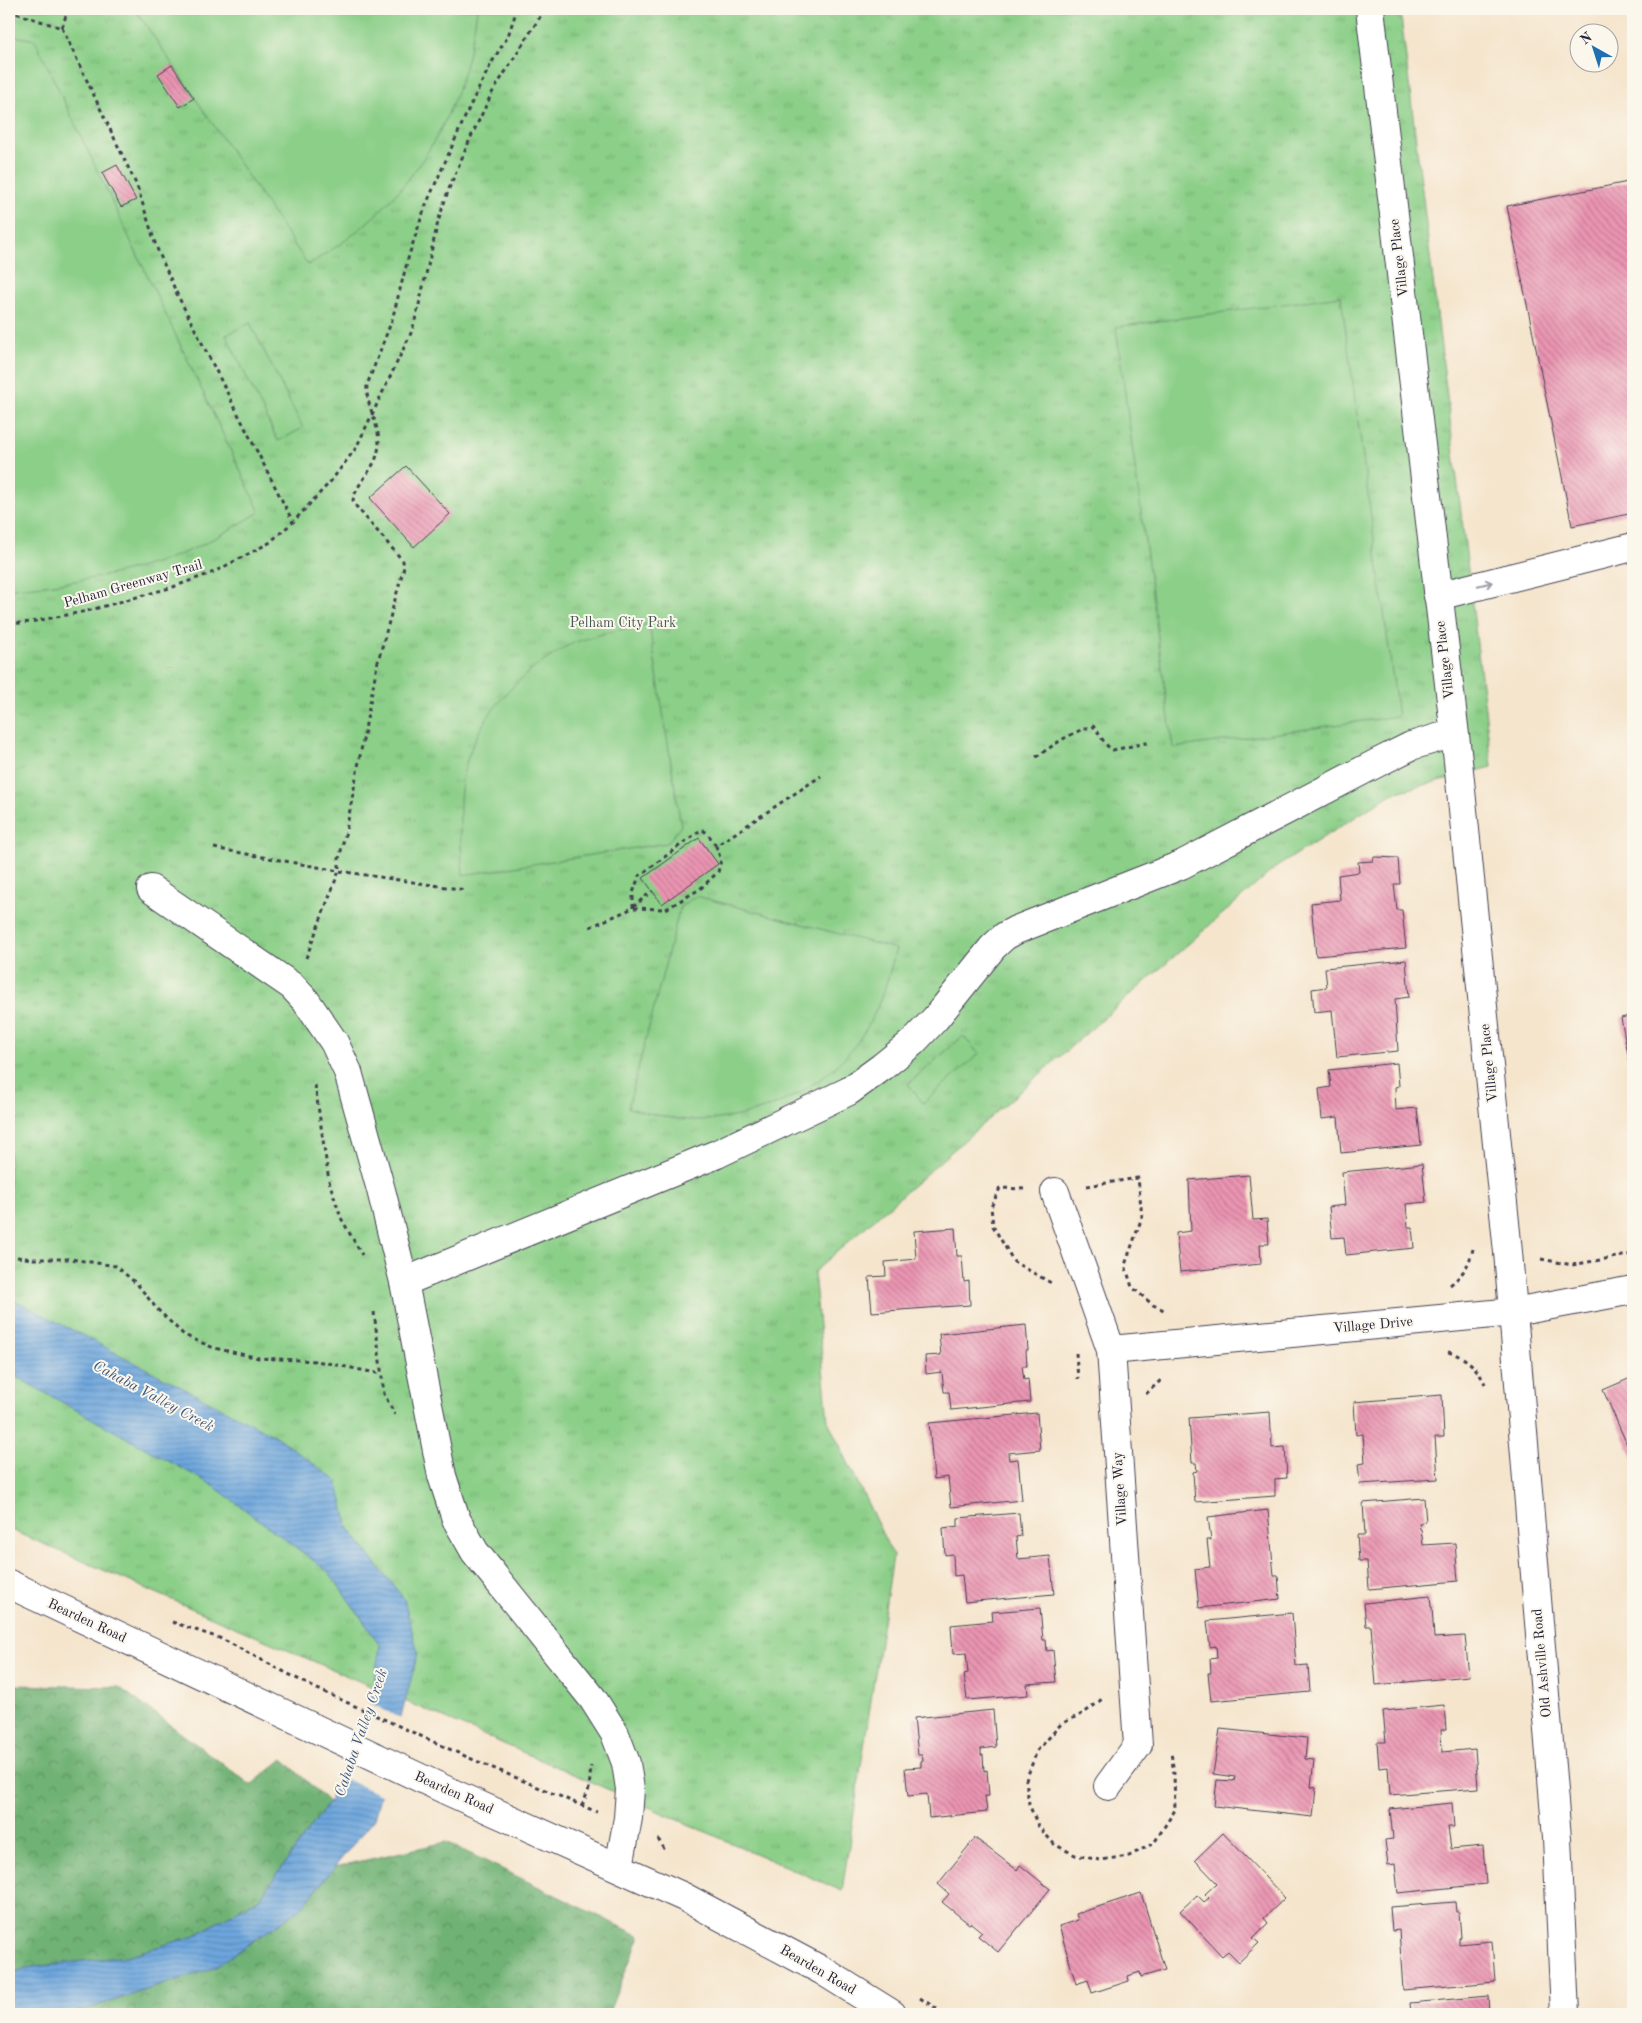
<svg xmlns="http://www.w3.org/2000/svg" width="1642" height="2023" font-family="'Old Standard TT',serif">
<style>
.forest{fill:url(#forest-crowns);stroke:#496a58}
.park{fill:url(#park-tufts);stroke:#567862}
.pitch{fill:#8bcf88;stroke:#567862}
.water{fill:url(#water-rules);stroke:#48648c}
.pier{fill:#f5e5cd}
.building{fill:url(#building-back-hatch)}
.lines{fill:none;stroke-linecap:round;stroke-linejoin:round}
.minor-casing{stroke:#423f51;stroke-width:30}
.path{stroke:#423f51;stroke-width:3;stroke-dasharray:4 4;stroke-linecap:butt}
.minor{stroke:#fff;stroke-width:28}
.oneway{stroke:#9c9ca7}
.labels{text-anchor:middle;dominant-baseline:central;stroke-width:4;stroke-linejoin:round;paint-order:stroke}
.street-label{font-size:14px;fill:#22223b;stroke:#fbf7ec}
.park-label{font-size:14px;fill:#425652;stroke:#fbf7ec}
.water-label{font-size:15px;font-style:italic;fill:#40577c;stroke:#fbf7ec}
</style>
<defs>
<pattern id="forest-crowns" width="20" height="18" patternUnits="userSpaceOnUse" patternTransform="scale(1.25)"><rect width="20" height="18" fill="#70b274"/><path d="M2 6a3 3 0 1 1 6 0M12 15a3 3 0 1 1 6 0" fill="none" stroke="#5c9060"/></pattern>
<pattern id="park-tufts" width="24" height="20" patternUnits="userSpaceOnUse" patternTransform="scale(1.25)"><rect width="24" height="20" fill="#8bcf88"/><path d="M3 7l-1-3M5 7V3M7 7l1-3M15 17l-1-3M17 17v-4M19 17l1-3" fill="none" stroke="#78b176"/></pattern>
<pattern id="water-rules" width="6" height="5" patternUnits="userSpaceOnUse" patternTransform="scale(1.25)"><rect width="6" height="5" fill="#6da6dd"/><path d="M0 2.5h6" fill="none" stroke="#5987b4"/></pattern>
<pattern id="building-back-hatch" width="6" height="6" patternUnits="userSpaceOnUse" patternTransform="scale(1.25)"><rect width="6" height="6" fill="#eb95b2"/><path d="M-1 5l2 2M0 0l6 6M5-1l2 2" fill="none" stroke="#be7992"/></pattern>
</defs>
<rect width="100%" height="100%" fill="#fbf7ec"/>
<filter id="ink" filterUnits="userSpaceOnUse"><feTurbulence type="fractalNoise" baseFrequency=".02" numOctaves="2"/><feDisplacementMap in="SourceGraphic" scale="10" xChannelSelector="R" yChannelSelector="G"/><feConvolveMatrix kernelMatrix="1 2 1 2 8 2 1 2 1" color-interpolation-filters="sRGB"/></filter>
<filter id="wash" filterUnits="userSpaceOnUse"><feTurbulence type="fractalNoise" baseFrequency=".0096" numOctaves="4" result="noise"/><feDisplacementMap in="SourceGraphic" scale="20" xChannelSelector="R" yChannelSelector="G"/><feGaussianBlur stdDeviation="1.12" result="paint"/><feColorMatrix in="noise" values="0 0 0 0 0 0 0 0 0 0 0 0 0 0 0 0 0 1.4 0 .05"/><feComposite in="paint" operator="in"/></filter>
<g filter="url(#wash)">
<rect width="100%" height="100%" fill="#f5e5cd"/>
<g class="forest">
<path d="M9,1685L119,1687L251,1785L283,1759L329,1802L260,1898L192,1937L127,1956L25,1968L9,1976Z"/>
<path d="M446,1842L640,1936L608,2014H72L214,1968L301,1908L335,1867Z"/>
</g>
<path class="park" d="M9,9H1400L1492,767L1393,793L1275,868L814,1272L828,1421L893,1556L842,1891L9,1529Z"/>
<g class="pitch">
<path d="M135,9H477C464,105 424,180 346,240C334,249 320,257 308,265Z"/>
<path d="M9,35L35,40L260,512C236,526 212,541 186,552C131,574 73,583 14,588H9Z"/>
<path d="M1341,296L1398,716L1173,748L1116,327Z"/>
<path d="M250,323L303,428L278,441L226,335Z"/>
<path d="M649,624L681,826L667,843L463,875C461,842 457,808 463,775C474,725 509,682 552,656C558,652 564,647 571,644C596,634 623,629 649,624Z"/>
<path d="M696,896L896,949C888,980 878,1013 859,1040C822,1091 758,1121 695,1120C672,1120 650,1113 628,1108L680,907Z"/>
<path d="M963,1036L979,1054L923,1103L908,1084Z"/>
</g>
<path class="water" d="M9,1297L277,1437L337,1481L349,1529L404,1599L418,1653L374,1819L301,1908L214,1968L72,2014H9V1976L25,1968L127,1956L192,1937L260,1898L329,1802L372,1695L380,1645L329,1572L212,1485L9,1373Z"/>
<path class="pier" d="M367,1702L403,1719L383,1796L337,1775Z"/>
<g id="blocks">
<g class="building">
<path d="M172,65L194,98L180,107L158,74Z"/>
<path d="M117,165L136,200L121,207L102,173Z"/>
<path d="M1633,181V513L1572,526L1507,206Z"/>
<path d="M406,466L450,514L414,547L370,498Z"/>
<path d="M699,838L718,864L662,904L643,878Z"/>
<path d="M1374,857L1398,858L1400,884H1394L1397,910H1402L1406,948L1316,956L1311,903L1340,900L1338,875L1359,872L1358,862L1373,861Z"/>
<path d="M1406,960L1409,997L1395,999L1398,1051L1337,1057L1332,1010L1314,1012L1312,989L1327,987L1325,968Z"/>
<path d="M1633,1015V1075H1632L1621,1018Z"/>
<path d="M1397,1063L1399,1086L1395,1087L1396,1110L1417,1108L1421,1145L1341,1153L1338,1117L1322,1119L1319,1089L1331,1087L1329,1070Z"/>
<path d="M1422,1164L1426,1202L1406,1204L1408,1227H1412L1414,1248L1346,1255L1344,1237L1332,1238L1329,1207L1345,1205L1342,1172Z"/>
<path d="M1249,1175L1253,1220L1267,1219L1269,1244H1260L1261,1264L1180,1272L1176,1233L1191,1231L1189,1180Z"/>
<path d="M955,1228L957,1256H962L964,1282L969,1281L970,1305L872,1312L869,1277L886,1276L885,1262L916,1259L914,1231Z"/>
<path d="M1026,1325L1028,1350H1026L1027,1366H1022L1024,1380L1028,1379L1030,1402L951,1410L949,1392H944L942,1372L926,1374L925,1356L941,1355L939,1334Z"/>
<path d="M1633,1377V1458L1603,1390Z"/>
<path d="M1442,1395L1444,1437H1435L1438,1479L1360,1484L1358,1464L1365,1463L1363,1434L1356,1435L1354,1402Z"/>
<path d="M1270,1412L1272,1448L1285,1447L1287,1478L1275,1479V1496L1195,1502L1193,1472L1197,1471L1196,1463H1192L1189,1418Z"/>
<path d="M1037,1413L1040,1450L1008,1453L1009,1460L1018,1459L1022,1500L951,1507L948,1477L934,1479L929,1423Z"/>
<path d="M1424,1498L1426,1522L1419,1523L1420,1529H1421L1423,1545L1455,1543L1458,1581L1369,1589L1367,1561H1359L1357,1535H1365L1363,1503Z"/>
<path d="M1268,1510L1274,1576H1278L1280,1599L1199,1608L1195,1569L1210,1567L1207,1540H1211L1208,1517Z"/>
<path d="M1019,1513L1021,1536L1016,1537L1018,1559L1050,1556L1054,1594L965,1602L962,1575L954,1576L953,1554L945,1555L943,1528L958,1526V1518Z"/>
<path d="M1430,1596L1431,1607H1432L1434,1638L1465,1636L1469,1676L1376,1685L1371,1626H1366L1364,1603Z"/>
<path d="M1040,1608L1043,1640H1046L1047,1651L1053,1650L1056,1682L1027,1684L1028,1695L967,1700L964,1674L968,1673L966,1653L953,1654L951,1625L993,1621L992,1612Z"/>
<path d="M1292,1613L1296,1666L1308,1665L1310,1692L1211,1701L1208,1673H1211L1210,1659L1217,1658L1216,1646L1210,1647L1207,1621Z"/>
<path d="M1444,1705L1446,1730H1441L1442,1752L1475,1749L1478,1788L1390,1795L1388,1767L1379,1768L1377,1742H1386L1383,1711Z"/>
<path d="M993,1710L996,1747L981,1749V1755H983L984,1771L987,1770L989,1796H985L987,1812L929,1818L927,1794L908,1796L905,1768L921,1767V1761L923,1760L922,1755H918L914,1718Z"/>
<path d="M1220,1729L1307,1738L1305,1759L1314,1760L1311,1787L1316,1788L1313,1817L1214,1806L1217,1780L1234,1781L1235,1777L1213,1774Z"/>
<path d="M1452,1803L1454,1827H1448L1451,1849L1483,1846L1486,1884L1398,1893L1395,1864L1388,1865L1385,1840L1393,1839L1390,1809Z"/>
<path d="M1223,1833L1285,1898L1264,1918L1268,1923L1253,1938L1259,1943L1239,1962L1228,1951L1222,1956L1180,1911L1197,1895L1204,1902L1209,1898L1205,1894L1217,1883L1195,1860Z"/>
<path d="M975,1838L1017,1870L1020,1865L1050,1889L998,1952L978,1936L982,1932L971,1923L969,1924L942,1902L949,1894L938,1884Z"/>
<path d="M1141,1893L1165,1970L1141,1977L1140,1972L1128,1976L1129,1981L1092,1993L1088,1980L1076,1984L1059,1926L1078,1920L1076,1914Z"/>
<path d="M1455,1902L1456,1912H1459L1461,1937L1459,1938V1944L1492,1941L1495,1982L1403,1990L1399,1930L1392,1931L1390,1907Z"/>
<path d="M1488,1996L1489,2014H1411L1410,2003Z"/>
</g>
</g>
</g>
<g filter="url(#ink)">
<use href="#blocks" fill-opacity="0" stroke="#423f51" stroke-width="1"/>
<g class="lines">
<g class="minor-casing">
<g id="minor">
<path d="M1370,9L1458,761L1508,1252L1557,1838L1565,2014"/>
<path d="M1438,596L1633,547"/>
<path d="M151,889L292,986L306,1001L334,1042L348,1072L381,1190L404,1282L442,1476L456,1519L475,1552L593,1699L615,1734L626,1763L630,1789L628,1818L619,1867"/>
<path d="M1055,1192L1111,1350L1138,1745L1108,1786"/>
<path d="M404,1282L717,1154L849,1091L882,1067L913,1042L935,1019L993,947L1005,936L1016,930L1181,865L1377,763L1411,746L1454,733"/>
<path d="M1111,1350L1514,1312L1633,1290"/>
<path d="M9,1584L450,1792L684,1897L823,1971L892,2014"/>
</g>
</g>
<g class="path">
<path d="M9,11L62,28L68,9"/>
<path d="M62,28L137,186L156,246L177,294L293,522"/>
<path d="M9,624L31,622L87,611L173,587L214,572L269,543L293,522L331,481L356,448L412,331L418,309L438,222L448,191L470,139L492,93L545,9"/>
<path d="M1036,757C1055,744 1071,732 1093,726C1100,733 1104,746 1113,750L1151,742"/>
<path d="M214,848L339,871L466,890"/>
<path d="M633,907L652,891"/>
<path d="M633,908V893L639,876L698,832L703,830L708,834L716,846"/>
<path d="M590,927L633,908L666,909L700,889L718,872L721,860L716,846L821,776"/>
<path d="M306,958L339,871V859L346,831L377,665L404,567L403,561L355,505L353,500C357,482 375,469 378,451C383,428 365,407 367,385L392,320L409,255L425,207L470,106L492,62L508,36L517,9"/>
<path d="M315,1085L329,1181L341,1218L362,1255"/>
<path d="M1087,1186L1138,1178L1142,1217L1125,1265L1132,1287L1153,1305L1166,1311"/>
<path d="M1024,1189L1000,1188L991,1207L993,1226L1014,1262L1053,1284"/>
<path d="M9,1256L33,1259H71L116,1266L138,1285L156,1308L184,1335L214,1348L259,1358L317,1361L381,1374"/>
<path d="M1541,1259L1572,1265L1633,1254"/>
<path d="M1450,1285C1463,1275 1469,1265 1473,1249"/>
<path d="M374,1312L384,1394L395,1415"/>
<path d="M1448,1352C1466,1357 1477,1367 1485,1384"/>
<path d="M1076,1353L1078,1379"/>
<path d="M1146,1394L1163,1378"/>
<path d="M172,1622L222,1639L313,1687L467,1757L597,1812"/>
<path d="M1101,1699L1100,1701L1084,1713L1061,1724L1037,1751L1026,1780L1029,1804L1038,1826L1054,1844L1075,1855L1100,1860L1129,1856L1154,1843L1175,1810L1174,1774L1171,1752"/>
<path d="M582,1806L589,1789L591,1766"/>
<path d="M658,1839L666,1852"/>
<path d="M920,1998L945,2014"/>
</g>
<use href="#minor" class="minor"/>
</g>
<defs><path id="oneway-shaft" d="M-6 0H5M1.5-3L5.5 0L1.5 3" fill="none" stroke-width="1.6" stroke-linecap="round" stroke-linejoin="round" transform="scale(1.25)"/></defs>
<use class="oneway" href="#oneway-shaft" transform="translate(1485 584) rotate(-14)"/>
</g>
<g class="labels">
<g class="street-label">
<text transform="translate(1399 258) rotate(-97)">Village Place</text>
<text transform="translate(133 584) rotate(-16)">Pelham Greenway Trail</text>
<text transform="translate(1445 660) rotate(-97)">Village Place</text>
<text transform="translate(1489 1063) rotate(-96)">Village Place</text>
<text transform="translate(1373 1325) rotate(-5)">Village Drive</text>
<text transform="translate(1120 1489) rotate(-94)">Village Way</text>
<text transform="translate(87 1621) rotate(25)">Bearden Road</text>
<text transform="translate(1542 1663) rotate(-95)">Old Ashville Road</text>
<text transform="translate(454 1793) rotate(24)">Bearden Road</text>
<text transform="translate(818 1970) rotate(30)">Bearden Road</text>
</g>
<g class="park-label">
<text x="623" y="623">Pelham City Park</text>
</g>
<g class="water-label">
<text transform="translate(153 1397) rotate(28)">Cahaba Valley Creek</text>
<text transform="translate(362 1733) rotate(-71)">Cahaba Valley Creek</text>
</g>
</g>
<rect width="1642" height="2023" fill="none" stroke="#fbf7ec" stroke-width="30"/>
<g transform="translate(1594 48) rotate(321)"><circle r="24" fill="#fbf7ec" stroke="#a4a2a5"/>
<path d="M0-4L9 19L0 12L-9 19Z" fill="#1f6fb2"/>
<text y="-8" font-size="14" font-weight="bold" text-anchor="middle" fill="#22223b">N</text>
</g>
</svg>
